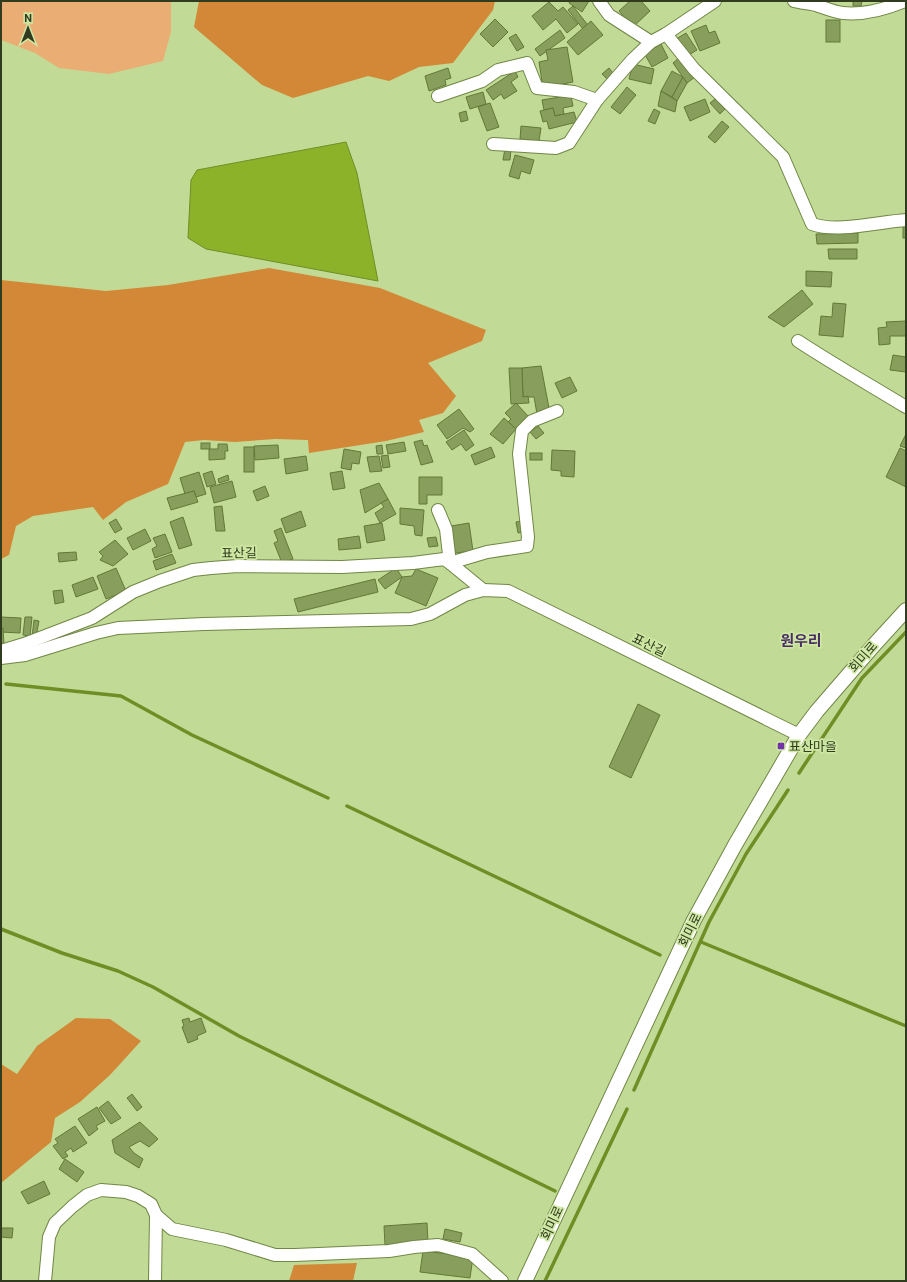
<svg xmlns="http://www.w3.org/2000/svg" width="907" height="1282" font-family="Roboto,'Noto Sans KR',sans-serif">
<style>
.green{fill:#eaae74}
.forest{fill:#d28836}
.water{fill:#8bb229;stroke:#708e26}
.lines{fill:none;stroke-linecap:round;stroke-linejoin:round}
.stream{stroke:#708e26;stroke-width:3.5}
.building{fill:#879e5c;stroke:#627837}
.minor-casing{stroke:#708645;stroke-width:14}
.tertiary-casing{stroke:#708645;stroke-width:16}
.minor{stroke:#fff;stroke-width:12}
.tertiary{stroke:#fff;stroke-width:14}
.poi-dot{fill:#7233a8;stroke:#cee8a3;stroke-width:1.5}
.labels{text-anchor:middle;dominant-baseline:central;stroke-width:3.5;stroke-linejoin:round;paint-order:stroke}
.street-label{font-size:13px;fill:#313b1f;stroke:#cee8a3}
.poi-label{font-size:13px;fill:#313b1f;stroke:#cee8a3;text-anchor:start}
.quarter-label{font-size:15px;font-weight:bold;fill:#4a2d67;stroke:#cee8a3}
</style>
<rect width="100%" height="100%" fill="#c1db96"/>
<path class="green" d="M1,1H171V32L163,61L109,74L59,68L35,53L1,40Z"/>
<g class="forest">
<path d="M199,1H495L493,10L453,63L419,67L389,81L368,76L293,98L262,85L194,27Z"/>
<path d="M269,268L380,288L486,330L482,341L428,363L456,396L443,413L419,420L424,432L386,441L309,453L308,440L275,439L235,442L204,440L185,442L168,484L126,502L103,520L93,507L33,516L16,526L9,555L1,559V280L106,291L168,285Z"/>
<path d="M76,1018L110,1019L141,1041L110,1075L80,1102L55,1118L51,1142L1,1183V1064L17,1074L37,1046Z"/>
<path d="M357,1263L353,1281H289L294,1265Z"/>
</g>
<path class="water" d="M346,142L357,173L378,281L206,249L188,238L191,180L197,170Z"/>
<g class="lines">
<g class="stream">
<path d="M6,684L121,696L192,735L328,798"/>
<path d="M799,773L862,678L906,632"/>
<path d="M347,806L660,955"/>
<path d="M1,929L62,953L118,971L153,987L239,1036L555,1191"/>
<path d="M701,942L906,1026"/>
<path d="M634,1090L709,922L746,854L788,790"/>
<path d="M545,1281L627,1109"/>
</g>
</g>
<g class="building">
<path d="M570,1H589L582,12L569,3Z"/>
<path d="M630,1H641L650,11L633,27L619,11Z"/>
<path d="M853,1H862L861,6H853Z"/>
<path d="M549,2L558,11L563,7L578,24L567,33L556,19L543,30L532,16Z"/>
<path d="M573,6L587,24L583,29L568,10Z"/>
<path d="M495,19L508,32L493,47L480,34Z"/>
<rect x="826" y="20" width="14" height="22"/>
<path d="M591,21L603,35L578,55L567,42Z"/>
<path d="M706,25L709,33L715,31L720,43L700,51L691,31Z"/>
<path d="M560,30L565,38L540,56L535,49Z"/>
<path d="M686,33L697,50L687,56L676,39Z"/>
<path d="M516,34L524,47L517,51L509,38Z"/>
<path d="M661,44L668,58L652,67L644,53Z"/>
<path d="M567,47L573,82L543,88L539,62L548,60L546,50Z"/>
<path d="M680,57L695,77L687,83L673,63Z"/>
<path d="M633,64L654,69L651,84L629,79Z"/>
<path d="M448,68L451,78L445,80L446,85L429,91L425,76Z"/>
<path d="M609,68L613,73L607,79L602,74Z"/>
<path d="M515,71L518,77L511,82L517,91L504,99L501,94L493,100L486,90Z"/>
<path d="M672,71L683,77L672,97L661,91Z"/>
<path d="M683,77L687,83L677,101L672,97Z"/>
<path d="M627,87L636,95L620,114L611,107Z"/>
<path d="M661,91L677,101L675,112L658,106Z"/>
<path d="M483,92L486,104L470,109L466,97Z"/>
<path d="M570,92L573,106L563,108L564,114L555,116L553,108L544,110L542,100L560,97Z"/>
<path d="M705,99L710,112L690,121L684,107Z"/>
<path d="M715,99L725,109L720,114L710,103Z"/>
<path d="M490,103L499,127L487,131L478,107Z"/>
<path d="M553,108L555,116L574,112L577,122L549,129L547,121L543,122L540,111Z"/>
<path d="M654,109L660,112L655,124L648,121Z"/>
<path d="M466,111L468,120L461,122L459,113Z"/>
<path d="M722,121L729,127L715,143L708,137Z"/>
<path d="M521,126L541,128L539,141L520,139Z"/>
<path d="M505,148L511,149L510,160H503Z"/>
<path d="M515,155L534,160L530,174L521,171L519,179L509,176Z"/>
<rect x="903" y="226" width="3" height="12"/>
<path d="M858,233V243L817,244L816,234Z"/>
<path d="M828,249H857V259H829Z"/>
<path d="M806,271L832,272L831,287L806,286Z"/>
<path d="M802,290L813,304L784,327L768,317Z"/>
<path d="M833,303L846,304L843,337L819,335L821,316L832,317Z"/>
<path d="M906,321V337L905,336H890V344L879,345L878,328L887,327L886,322Z"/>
<path d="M893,355L906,357V372L890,370Z"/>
<path d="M541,366L549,408L537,414L534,397H523L522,368Z"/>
<path d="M509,368H522L523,397L528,396L529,403L511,404Z"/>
<path d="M570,377L577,391L562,398L555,383Z"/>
<path d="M516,403L528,416L516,429L508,422L511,419L505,413Z"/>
<path d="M459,409L474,429L470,432L463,428L447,439L437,425Z"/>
<path d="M504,418L516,429L503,444L490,434Z"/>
<path d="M538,426L544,433L536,439L530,432Z"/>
<path d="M464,430L474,445L466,451L461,444L452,450L446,442Z"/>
<path d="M906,434V448L900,446Z"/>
<path d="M422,440L424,446L427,445L433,462L421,465L414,442Z"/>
<path d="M404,442L406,451L388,454L386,445Z"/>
<rect x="201" y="443" width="9" height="6"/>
<path d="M218,444H227L228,451H225V459L209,460V449H218Z"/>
<path d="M278,445L279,458L255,460L254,446Z"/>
<path d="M382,445L383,454H377L376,446Z"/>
<rect x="244" y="447" width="10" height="25"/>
<path d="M491,447L495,457L475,465L471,455Z"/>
<path d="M900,448L906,451V487L886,477Z"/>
<path d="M344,449L361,452L359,464L352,463L351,470L341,468Z"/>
<path d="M552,450L575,451L574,477L561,476V471L551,470Z"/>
<rect x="530" y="453" width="12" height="7"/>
<path d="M388,455L390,467L383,468L381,456Z"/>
<path d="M306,456L308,470L286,474L284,459Z"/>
<path d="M379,456L382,471L370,472L367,457Z"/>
<path d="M212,471L216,484L207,487L203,474Z"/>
<path d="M342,471L345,488L333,490L330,473Z"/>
<path d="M199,472L206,494L196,497L194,491L185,494L180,478Z"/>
<path d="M228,475L229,480L219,483L218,479Z"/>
<path d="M419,477H442V495H427V504H419Z"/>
<path d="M232,481L236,497L214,503L210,487Z"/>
<path d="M379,483L388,499L365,513L360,490Z"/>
<path d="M265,486L269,496L257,501L253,491Z"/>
<path d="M194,491L198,502L171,510L167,498Z"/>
<path d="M388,499L396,514L380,523L375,513L384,507L381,503Z"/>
<path d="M222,506L225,531H216L214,507Z"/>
<path d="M400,508L424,510L422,536L415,535L414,526L400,524Z"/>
<path d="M301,511L306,526L286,533L281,519Z"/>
<path d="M183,517L192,545L179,549L170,522Z"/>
<path d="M116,519L122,529L115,533L109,523Z"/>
<path d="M522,521L523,532L518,533L516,522Z"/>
<path d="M382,523L385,540L367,543L364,526Z"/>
<path d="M469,523L473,551L455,553L451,526Z"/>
<path d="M281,528L293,559L282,563L274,543L278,541L274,531Z"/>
<path d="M145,529L151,541L133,550L127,538Z"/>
<path d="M165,534L172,552L155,558L152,549L157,546L153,538Z"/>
<path d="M359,536L361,548L339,550L338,539Z"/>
<path d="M436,537L438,546L429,547L427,538Z"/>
<path d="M115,540L128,554L113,566L100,560L103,556L99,552Z"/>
<path d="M76,552L77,560L59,562L58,553Z"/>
<path d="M172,554L176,563L156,570L153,561Z"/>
<path d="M116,568L126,591L106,599L97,576Z"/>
<path d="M396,568L402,577L385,589L378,580Z"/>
<path d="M416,569L438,578L426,606L395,593L402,577L412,576Z"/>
<path d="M93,577L98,589L76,597L72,585Z"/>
<path d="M375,579L378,592L298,612L294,599Z"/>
<path d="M62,590L64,602L55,604L53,591Z"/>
<path d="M1,617L21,618L20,633L1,632Z"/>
<path d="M25,617H32L30,636L23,635Z"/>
<path d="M34,620L39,621L36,637H32Z"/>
<path d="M3,628L4,645L1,646V629Z"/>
<path d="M638,704L660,715L631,778L609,767Z"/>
<path d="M189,1018L190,1022L201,1018L206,1032L197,1036L198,1039L188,1043L182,1027L184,1026L182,1020Z"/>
<path d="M132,1094L142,1107L137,1111L127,1098Z"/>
<path d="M108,1101L121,1118L111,1124L99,1108Z"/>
<path d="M97,1107L105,1121L96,1126L98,1129L89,1136L78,1119Z"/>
<path d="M140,1122L158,1139L149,1147L140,1141L129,1147L134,1153L143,1159L139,1168L115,1153L112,1140Z"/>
<path d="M75,1126L87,1143L73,1152L71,1148L65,1152L68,1156L63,1159L53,1146L58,1143L55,1139Z"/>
<path d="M65,1159L84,1172L77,1182L59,1169Z"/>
<path d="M44,1181L50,1194L28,1204L21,1192Z"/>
<path d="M427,1223L428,1242L385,1245L384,1226Z"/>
<path d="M1,1228H13L12,1238L1,1237Z"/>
<path d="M445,1229L462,1233L460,1242L443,1239Z"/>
<path d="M423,1251L473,1257L470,1278L420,1272Z"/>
</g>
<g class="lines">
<g class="minor-casing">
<g id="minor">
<path d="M599,1L609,15L651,42"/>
<path d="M794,1C801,3 809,3 816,5C825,8 834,12 843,13C864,15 886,9 905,1"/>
<path d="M666,34L694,69L783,157L812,224C837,233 878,222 906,220"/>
<path d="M438,96L482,81L498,70L527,63L537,88L574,92L597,100"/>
<path d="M493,144L556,148L569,143L597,100L633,59L651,42L666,34L715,1"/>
<path d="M798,341C833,364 870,385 906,407"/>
<path d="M438,510L446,529L450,563L487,552L527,546L528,537L519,454L522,431L532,421L557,411"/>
<path d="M1,651L24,644L92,618L133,592L160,581L193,570L211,568L238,566L342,567L413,563L444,559L450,563L483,590"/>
<path d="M1,658L25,655L96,633L118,628L204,624L411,619L430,614L465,595L483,590L508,591L799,735"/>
<path d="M45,1281L49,1237L55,1223L73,1206L87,1195L101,1190L126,1192L138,1196L151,1204L156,1215L172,1229L226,1240L275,1255H295L389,1251L414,1247L438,1245L472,1254L502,1281"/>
<path d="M155,1281L156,1215"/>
</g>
</g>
<g class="tertiary-casing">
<path id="tertiary" d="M525,1281L694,920L735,845L799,735L817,711L874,645L906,610"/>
</g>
<use href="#minor" class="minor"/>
<use href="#tertiary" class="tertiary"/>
</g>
<rect class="poi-dot" x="777" y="742" width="8" height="8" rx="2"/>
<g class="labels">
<g class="street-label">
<text transform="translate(239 553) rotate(-1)">표산길</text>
<text transform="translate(649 645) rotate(26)">표산길</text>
<text transform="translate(863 657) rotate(-49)">회미로</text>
<text transform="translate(690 930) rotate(-64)">회미로</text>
<text transform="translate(552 1223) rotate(-65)">회미로</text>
</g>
<g class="poi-label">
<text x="789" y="746">표산마을</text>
</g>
<g class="quarter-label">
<text x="801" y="641">원우리</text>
</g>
</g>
<rect width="907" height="1282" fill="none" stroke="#313b1f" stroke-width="4"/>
<g transform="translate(28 28)" stroke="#cee8a3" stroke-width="3" paint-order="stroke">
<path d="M0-3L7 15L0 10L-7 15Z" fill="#313b1f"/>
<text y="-6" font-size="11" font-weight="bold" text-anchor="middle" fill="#313b1f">N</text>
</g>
</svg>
